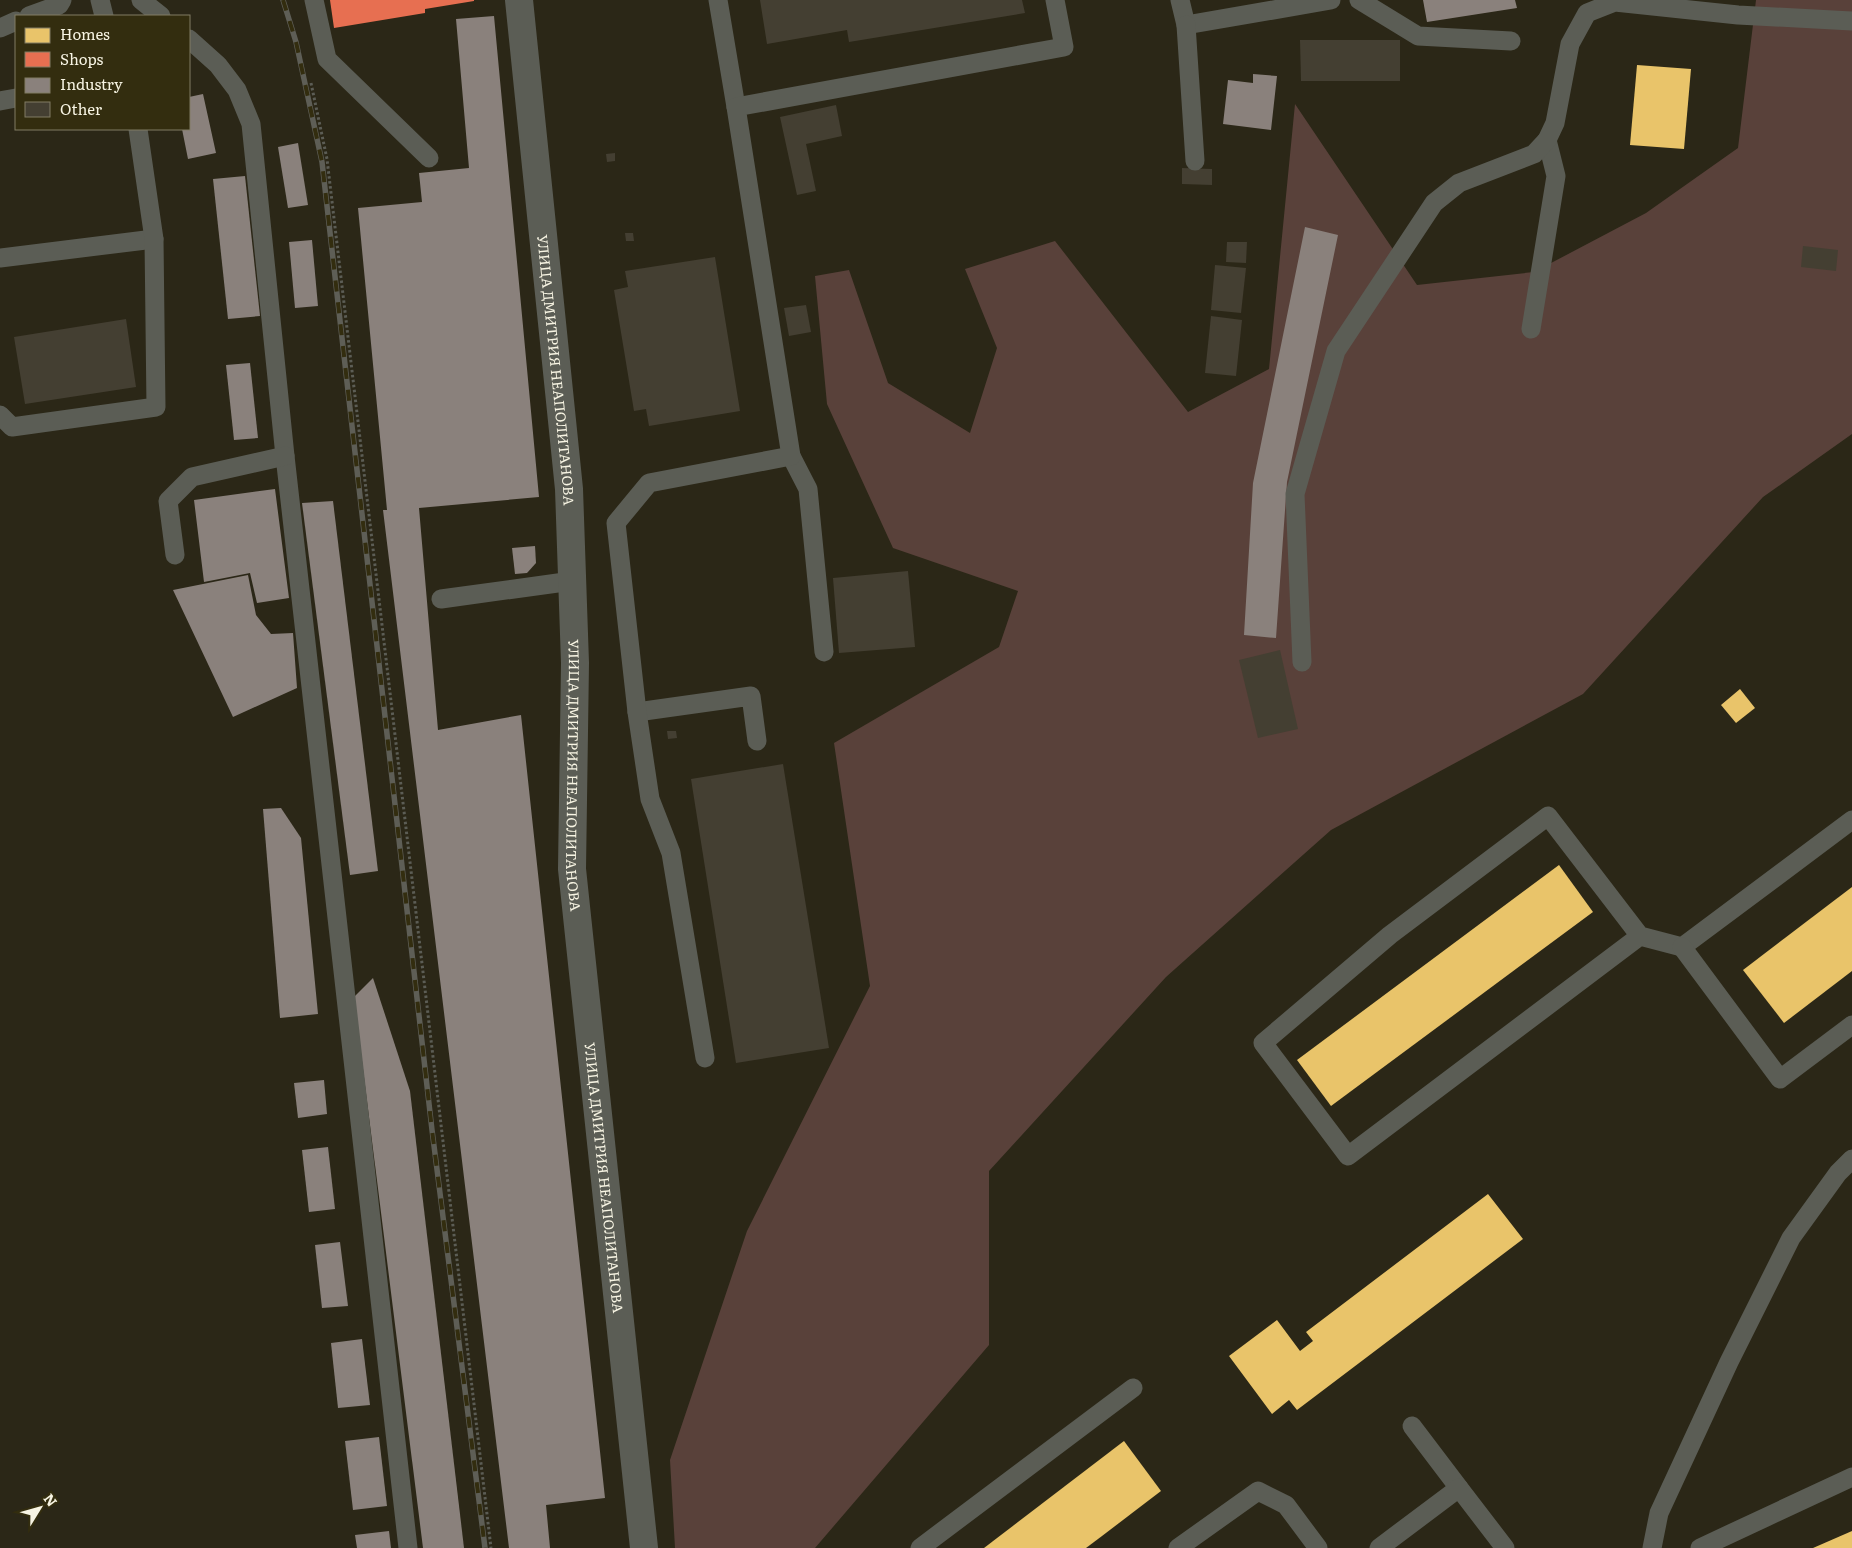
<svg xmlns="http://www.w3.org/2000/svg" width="1852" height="1548" font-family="Literata,serif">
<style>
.green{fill:#59413a}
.homes{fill:#e9c46a}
.shops{fill:#e76f51}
.industry{fill:#8a817c}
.building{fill:#443f32}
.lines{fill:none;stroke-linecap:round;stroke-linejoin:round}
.path{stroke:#5c5d55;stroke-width:3;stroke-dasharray:2.5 2.5;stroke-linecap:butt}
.lane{stroke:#5b5d55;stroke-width:19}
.street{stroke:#5b5d55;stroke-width:28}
.rail-casing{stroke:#5e5e56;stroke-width:5.5}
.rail{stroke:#332d0f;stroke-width:4;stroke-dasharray:11;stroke-linecap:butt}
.labels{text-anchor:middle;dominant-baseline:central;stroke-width:5;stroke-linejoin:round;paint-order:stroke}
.street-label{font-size:14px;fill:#f7f4e3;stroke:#332d0f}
</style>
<rect width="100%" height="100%" fill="#2b2717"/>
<path class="green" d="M1756,0H1852V434L1763,497L1583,694L1331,830L1166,977L989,1171V1345L815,1548H675L670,1460L747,1231L870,986L834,743L999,647L1018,591L893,548L827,404L815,276L849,270L888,383L970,433L997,348L965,269L1055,241L1188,412L1269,369L1295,104L1417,285L1534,272L1646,213L1738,148Z"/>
<g class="homes">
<path d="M1637,65L1691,69L1684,149L1630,145Z"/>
<path d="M1740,689L1755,708L1736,723L1721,705Z"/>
<path d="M1559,865L1593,912L1331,1106L1297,1060Z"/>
<path d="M1852,887V971L1784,1023L1743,970Z"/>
<path d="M1488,1194L1523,1239L1297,1410L1289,1400L1272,1414L1229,1356L1277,1320L1300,1351L1313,1341L1306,1332Z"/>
<path d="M1124,1441L1161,1491L1102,1536L1086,1548H984Z"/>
<path d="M1852,1531V1548H1813Z"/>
</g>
<path class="shops" d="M330,0H474V1L425,9V13L334,28Z"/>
<g class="industry">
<path d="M1423,0H1515L1517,8L1427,22Z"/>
<path d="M494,16L539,497L419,508L438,730L521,715L605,1498L546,1505L550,1548H509L383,510H387L358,208L422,202L419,173L469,168L456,19Z"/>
<path d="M1253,74L1277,76L1271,130L1223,124L1228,80L1253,83Z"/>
<path d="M203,94L216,153L188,159L182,129H189V97Z"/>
<path d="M298,143L308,205L288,208L278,147Z"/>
<path d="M245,176L260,316L228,319L213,179Z"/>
<path d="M1305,227L1338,235L1287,482L1276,638L1244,635L1253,483Z"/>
<path d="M312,240L318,306L295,308L289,242Z"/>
<path d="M250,363L258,438L234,440L226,365Z"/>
<path d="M275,489L289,598L257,603L250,573L204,582L194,500Z"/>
<path d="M333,501L378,871L350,875L302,503Z"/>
<path d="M535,546L536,563L527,573L515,574L512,548Z"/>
<path d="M248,575L256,615L271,634L293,633L297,688L233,717L173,590Z"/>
<path d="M281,808L301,838L318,1014L280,1018L263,809Z"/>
<path d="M373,978L410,1091L464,1548H423L354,997Z"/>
<path d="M324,1080L327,1114L298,1118L294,1083Z"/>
<path d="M328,1147L335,1209L309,1212L302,1150Z"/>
<path d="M340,1242L348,1306L322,1308L315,1245Z"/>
<path d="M362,1339L370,1405L338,1408L331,1343Z"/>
<path d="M379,1437L387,1506L353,1510L345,1441Z"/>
<path d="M389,1531L391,1548H357L355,1535Z"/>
</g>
<g class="building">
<path d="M760,0H1022L1025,13L849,42L847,30L767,44Z"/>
<path d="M1300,40H1400V81H1301Z"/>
<path d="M836,105L842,136L806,144L816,191L797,195L780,117Z"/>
<path d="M615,153V161L607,162L606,154Z"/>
<path d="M1182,168L1212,169V185L1182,184Z"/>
<path d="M625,233H633L634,241H626Z"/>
<path d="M1227,242H1247L1246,263L1226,262Z"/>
<path d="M1803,246L1838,250L1836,271L1801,267Z"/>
<path d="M715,257L740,411L649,426L646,409L634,411L614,290L628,287L625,271Z"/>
<path d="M1215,265L1246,268L1241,313L1211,310Z"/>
<path d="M806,305L811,332L789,336L784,308Z"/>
<path d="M1211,316L1242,320L1236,376L1205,373Z"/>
<path d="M126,319L136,387L25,404L14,337Z"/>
<path d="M908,571L915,647L839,653L833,578Z"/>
<path d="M1280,650L1298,729L1258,738L1239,660Z"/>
<path d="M667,731H676L677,738L668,739Z"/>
<path d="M783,764L829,1048L736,1063L691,779Z"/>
</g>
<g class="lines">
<path class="path" d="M311,83L327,159L491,1548"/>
<g class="lane">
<path d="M100,0L104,16"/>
<path d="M141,0L161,16"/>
<path d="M314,0L327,59L429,158"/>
<path d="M718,0L736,107"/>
<path d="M1180,0L1186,25L1331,0"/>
<path d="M1359,0L1418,36L1511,41"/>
<path d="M29,16L59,5L62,0"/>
<path d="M1186,25L1195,161"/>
<path d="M0,28L16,21"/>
<path d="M189,39L218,65L237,90L251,124L285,456L408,1548"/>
<path d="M0,101L16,98"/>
<path d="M0,258L154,239"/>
<path d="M1531,329L1556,176L1547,140"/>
<path d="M0,415L12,427L156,407L154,239L138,129"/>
<path d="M791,456L808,489L824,652"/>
<path d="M175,555L168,501L192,477L285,456"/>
<path d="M441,599L572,581"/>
<path d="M1302,662L1295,494L1336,351L1434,203L1459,183L1534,154L1547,140L1555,123L1570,44L1587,13L1615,2L1738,15L1852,21"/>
<path d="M637,712L751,696L757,741"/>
<path d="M1640,936L1548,816L1390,935L1263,1043L1348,1156L1640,936L1682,947L1852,820"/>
<path d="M1682,947L1780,1079L1852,1025"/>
<path d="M705,1058L671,853L650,799L637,712L616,523L649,483L791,456L736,107L1064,47L1055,0"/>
<path d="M1412,1426L1459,1488"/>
<path d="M920,1548L1133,1388"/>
<path d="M1178,1548L1258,1491L1286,1505L1318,1548"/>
<path d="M1379,1548L1459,1488L1505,1548"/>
<path d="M1652,1548L1659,1513L1729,1362L1791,1238L1838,1173L1852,1159"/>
<path d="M1700,1548L1852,1477"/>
</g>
<path class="street" id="s1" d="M519,0L569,489L575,663L572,869L644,1548"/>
<g class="rail-casing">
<path id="rail" d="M283,0L296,42L322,162L432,1130L485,1548"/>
</g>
<use href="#rail" class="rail"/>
</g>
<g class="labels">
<g class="street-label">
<text stroke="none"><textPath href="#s1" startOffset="372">УЛИЦА ДМИТРИЯ НЕАПОЛИТАНОВА</textPath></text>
<text stroke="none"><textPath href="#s1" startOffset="778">УЛИЦА ДМИТРИЯ НЕАПОЛИТАНОВА</textPath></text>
<text stroke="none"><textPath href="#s1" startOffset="1182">УЛИЦА ДМИТРИЯ НЕАПОЛИТАНОВА</textPath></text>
</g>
</g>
<rect x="15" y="15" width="175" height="115" fill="#332d0f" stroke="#817d64"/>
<rect x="25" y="28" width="25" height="15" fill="#e9c46a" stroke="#817d64"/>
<text x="60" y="40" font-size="15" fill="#f7f4e3">Homes</text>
<rect x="25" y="52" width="25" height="15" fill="#e76f51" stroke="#817d64"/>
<text x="60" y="65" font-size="15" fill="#f7f4e3">Shops</text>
<rect x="25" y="78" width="25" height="15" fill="#8a817c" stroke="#817d64"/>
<text x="60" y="90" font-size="15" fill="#f7f4e3">Industry</text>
<rect x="25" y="102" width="25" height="15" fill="#443f32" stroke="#817d64"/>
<text x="60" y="115" font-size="15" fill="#f7f4e3">Other</text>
<g transform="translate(40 1508) rotate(53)" stroke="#332d0f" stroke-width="4" paint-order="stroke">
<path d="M0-4L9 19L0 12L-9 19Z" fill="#f7f4e3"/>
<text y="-8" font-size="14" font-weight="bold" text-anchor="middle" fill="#f7f4e3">N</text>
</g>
</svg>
